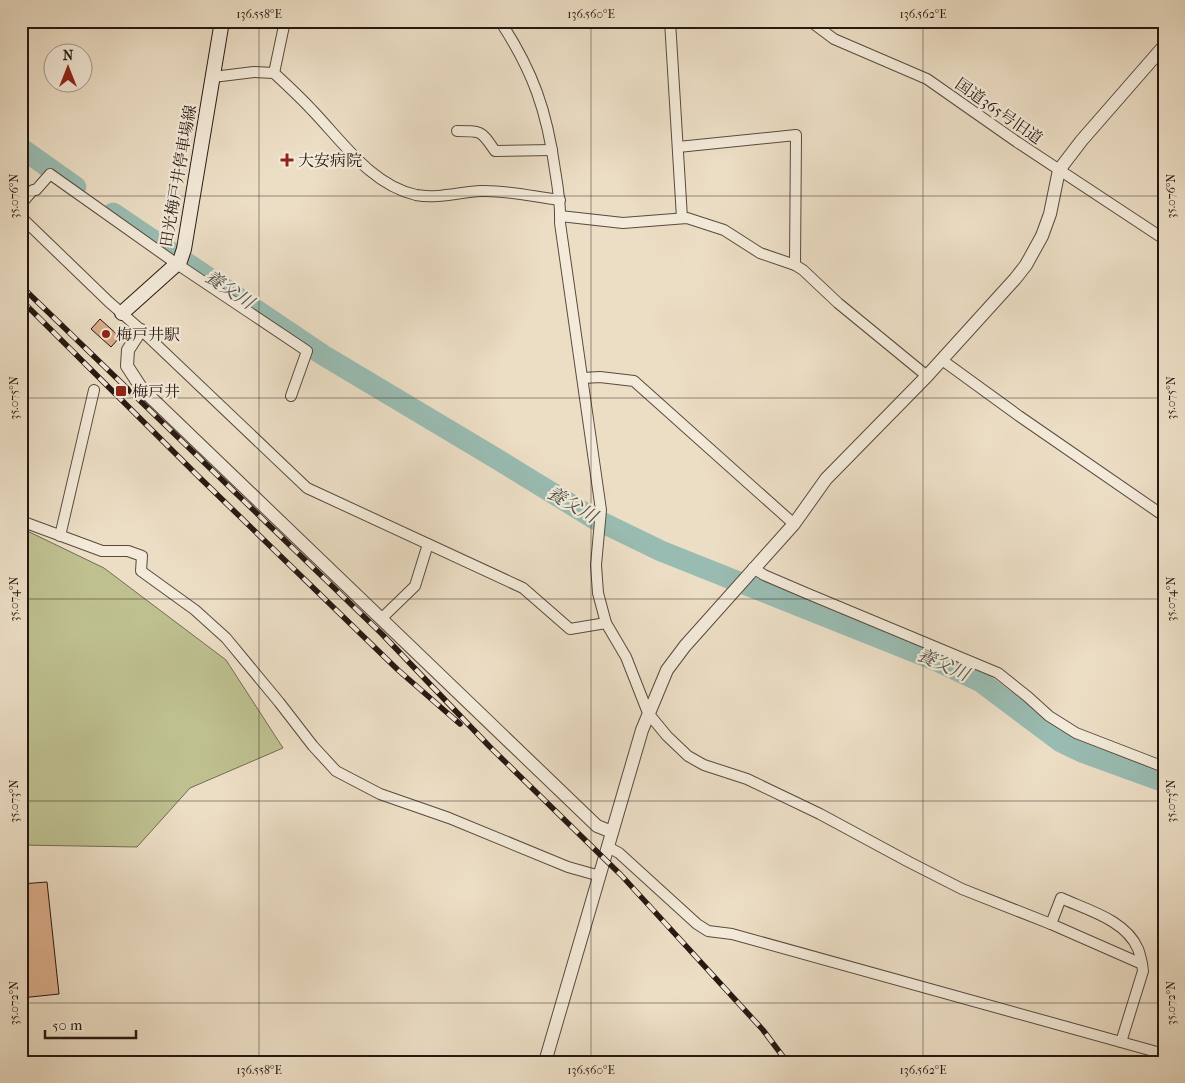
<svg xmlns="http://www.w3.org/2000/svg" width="1185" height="1083" font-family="'IM FELL French Canon','Noto Serif JP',serif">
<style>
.green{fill:#bec090;stroke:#726c51}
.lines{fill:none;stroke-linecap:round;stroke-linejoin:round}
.river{stroke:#99bcb2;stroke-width:21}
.building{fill:#dcae8c;stroke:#261812}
.minor-casing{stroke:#584a3f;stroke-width:12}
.tertiary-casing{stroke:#584a3f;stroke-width:14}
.secondary-casing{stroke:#261812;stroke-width:16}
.minor{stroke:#f3ead9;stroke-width:10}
.tertiary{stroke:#f3ead9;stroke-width:12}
.secondary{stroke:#f3ead9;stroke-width:14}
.rail-casing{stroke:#261812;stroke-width:5.5}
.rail{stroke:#f3ead9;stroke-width:4;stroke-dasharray:11;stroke-linecap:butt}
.ticks{fill:none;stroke:#261812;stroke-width:1;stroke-opacity:0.45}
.poi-dot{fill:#8f2418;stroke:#f3ead9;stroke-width:2}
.labels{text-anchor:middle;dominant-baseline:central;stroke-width:4.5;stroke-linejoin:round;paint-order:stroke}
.street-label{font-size:16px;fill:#261812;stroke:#f3ead9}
.poi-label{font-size:16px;fill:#261812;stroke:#f3ead9;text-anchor:start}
.water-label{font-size:18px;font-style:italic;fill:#4e514a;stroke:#f3ead9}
.neatline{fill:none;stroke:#261812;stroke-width:2}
.ticks-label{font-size:12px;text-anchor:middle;fill:#261812}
</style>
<rect width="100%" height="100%" fill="#ecdec5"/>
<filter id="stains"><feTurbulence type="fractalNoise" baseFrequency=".004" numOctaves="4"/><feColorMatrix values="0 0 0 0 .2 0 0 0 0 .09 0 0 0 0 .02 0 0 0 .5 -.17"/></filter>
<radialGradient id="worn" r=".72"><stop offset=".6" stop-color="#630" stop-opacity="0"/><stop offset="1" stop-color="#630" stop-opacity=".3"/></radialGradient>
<path class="green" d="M21,528L104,568L226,660L283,748L190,788L137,847L21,845Z"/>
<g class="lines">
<g class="river">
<path d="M21,148L76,187"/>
<path d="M113,213L323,355L497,459L593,518L661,551L937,661L981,682L1061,742L1084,753L1164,782"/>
</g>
</g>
<g class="building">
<path d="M100,319L120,337L111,347L91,329Z"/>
<path d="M47,882L59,994L21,998V884Z"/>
</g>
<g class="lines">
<g class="minor-casing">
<g id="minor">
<path d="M500,21C533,71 547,111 555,170C558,188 561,205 560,223L601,510L596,565L598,593L606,623L626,657L648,713L667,736L688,756L704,765L747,779L820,814L909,862L962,889L1051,924L1142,964L1143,971L1121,1042"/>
<path d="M670,21L682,218"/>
<path d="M810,21L834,39L927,79L1017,142L1164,239"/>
<path d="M274,73L285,21"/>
<path d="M213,77L254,72L274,73C287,85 300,97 312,110C342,141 371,185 416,195C437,199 460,192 481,191C507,190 534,197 560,200"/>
<path d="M457,131C483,131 481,131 495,151L552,150"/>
<path d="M678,147L796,135L795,265"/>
<path d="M21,204L33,190H36L50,174L177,264L307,351L291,396"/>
<path d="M560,216L623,223L687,218L724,230L760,253L795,265L803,270L838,303L927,376"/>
<path d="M21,217L109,302L141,330L307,488L523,588L570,629L606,623"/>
<path d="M942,360L1019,416L1164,516"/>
<path d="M583,378L600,377L634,381L794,524"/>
<path d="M21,521L102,551H128L142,556L141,571L195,610L226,638L279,702L313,746L336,771L380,794L449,818L568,867L600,876"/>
<path d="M60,536L94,390"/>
<path d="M753,568L764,575L806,593L998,673L1028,697L1049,716L1076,733L1164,767"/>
<path d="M382,618L415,586L428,544"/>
<path d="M608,847L619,853L697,924L708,931L732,934L1164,1054"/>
<path d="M1051,924L1061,898C1087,910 1126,920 1138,949C1140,954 1141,959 1142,964"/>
</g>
</g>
<g class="tertiary-casing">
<g id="tertiary">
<path d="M141,330L128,350L127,366L142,389L597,826L612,832"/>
<path d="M545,1062L642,730L667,670L685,646L794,524L826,479L927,376L1015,279L1026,265L1042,236L1050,214L1059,170L1082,140L1164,46"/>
</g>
</g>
<g class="secondary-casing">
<path id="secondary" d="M122,313L180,261L184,249L222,21"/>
</g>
<use href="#minor" class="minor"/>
<use href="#tertiary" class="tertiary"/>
<use href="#secondary" class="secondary"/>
<g class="rail-casing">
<g id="rail">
<path d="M21,286L382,634L489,746L621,875L763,1030L787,1062"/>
<path d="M21,300L198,476L398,670L460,724"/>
</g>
</g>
<use href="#rail" class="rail"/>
</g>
<path class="ticks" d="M259,21V1062M591,21V1062M923,21V1062M21,196H1164M21,398H1164M21,599H1164M21,801H1164M21,1003H1164"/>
<g class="poi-dot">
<path d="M284.5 152.5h5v5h5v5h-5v5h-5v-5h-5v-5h5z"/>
<circle cx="106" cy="334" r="5"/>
<rect x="115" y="385" width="12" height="12" rx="2.5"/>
</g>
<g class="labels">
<g class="street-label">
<text transform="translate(999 111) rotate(35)">国道365号旧道</text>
<text transform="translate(178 176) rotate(-80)">田光梅戸井停車場線</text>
</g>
<g class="poi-label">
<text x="298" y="160">大安病院</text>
<text x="116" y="334">梅戸井駅</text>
<text x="132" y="391">梅戸井</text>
</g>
<g class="water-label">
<text transform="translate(229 290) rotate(34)">養父川</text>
<text transform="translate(572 505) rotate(30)">養父川</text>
<text transform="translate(943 665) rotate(24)">養父川</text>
</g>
</g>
<rect width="1185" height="1083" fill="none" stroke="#ecdec5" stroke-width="55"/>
<g transform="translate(68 68)"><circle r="24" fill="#f3ead9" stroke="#a19689"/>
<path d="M0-4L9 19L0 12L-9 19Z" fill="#8f2418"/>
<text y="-8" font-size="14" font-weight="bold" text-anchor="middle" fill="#261812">N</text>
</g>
<path d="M45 1030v8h91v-8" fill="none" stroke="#261812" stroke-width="2.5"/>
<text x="52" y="1030" font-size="15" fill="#261812" stroke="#f3ead9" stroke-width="4" paint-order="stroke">50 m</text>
<rect x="28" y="28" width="1130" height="1028" class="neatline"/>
<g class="ticks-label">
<text x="259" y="18">136.558°E</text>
<text x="591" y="18">136.560°E</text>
<text x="923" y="18">136.562°E</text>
<text transform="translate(14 196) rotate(-90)" y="4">35.076°N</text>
<text transform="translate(1171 196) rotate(-90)" y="4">35.076°N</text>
<text transform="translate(14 398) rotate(-90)" y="4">35.075°N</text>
<text transform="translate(1171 398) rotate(-90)" y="4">35.075°N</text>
<text transform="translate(14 599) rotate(-90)" y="4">35.074°N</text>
<text transform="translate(1171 599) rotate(-90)" y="4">35.074°N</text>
<text transform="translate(14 801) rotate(-90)" y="4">35.073°N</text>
<text transform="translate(1171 801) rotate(-90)" y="4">35.073°N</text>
<text transform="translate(14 1003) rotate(-90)" y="4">35.072°N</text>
<text transform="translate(1171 1003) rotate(-90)" y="4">35.072°N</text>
<text x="259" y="1074">136.558°E</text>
<text x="591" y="1074">136.560°E</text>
<text x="923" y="1074">136.562°E</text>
</g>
<rect width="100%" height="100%" filter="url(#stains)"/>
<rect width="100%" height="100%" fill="url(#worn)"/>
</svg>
